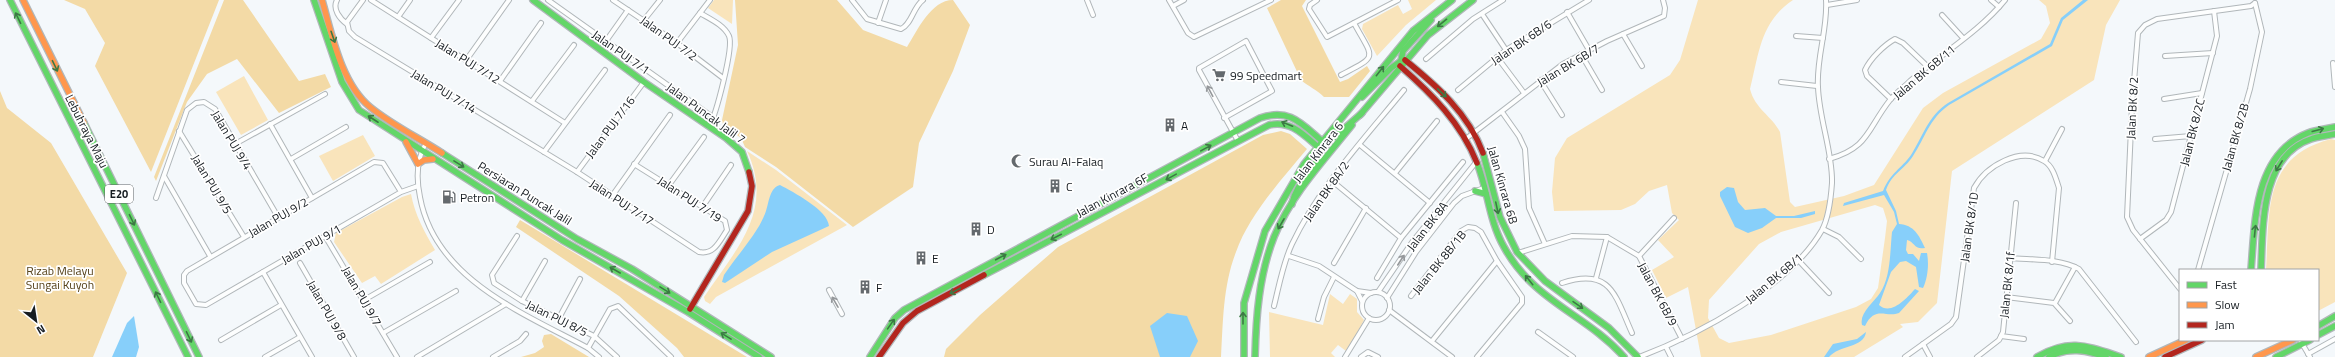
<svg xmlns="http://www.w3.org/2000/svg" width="2335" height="357" font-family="'Titillium Web',sans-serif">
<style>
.green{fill:#f9e4bb;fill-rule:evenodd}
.forest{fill:#f3daa6}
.water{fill:#87cffa}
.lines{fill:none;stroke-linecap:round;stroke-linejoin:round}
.street-casing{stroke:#b1b7ba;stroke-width:6}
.fast-casing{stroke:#b1b7ba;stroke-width:8}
.slow-casing{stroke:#b1b7ba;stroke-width:8}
.jam-casing{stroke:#b1b7ba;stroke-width:8}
.street{stroke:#fdfefe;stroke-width:4}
.fast{stroke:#63d668;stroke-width:5.5}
.slow{stroke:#ff974d;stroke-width:5.5}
.jam{stroke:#b3261e;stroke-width:5.5}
.oneway{stroke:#3c7944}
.oneway2{stroke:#95989b}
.labels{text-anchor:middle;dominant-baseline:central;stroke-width:3.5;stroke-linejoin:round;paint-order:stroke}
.shield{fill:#fff;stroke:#5c6064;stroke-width:1}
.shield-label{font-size:11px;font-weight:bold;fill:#161c21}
.street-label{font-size:12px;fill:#161c21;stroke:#fff}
.poi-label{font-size:12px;fill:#161c21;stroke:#fff;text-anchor:start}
.park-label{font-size:12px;fill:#554119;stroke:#fff}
</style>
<rect width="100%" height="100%" fill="#f4f8fb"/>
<g class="green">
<path d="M714,0H733L732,24L708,8Z"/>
<path d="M1408,0H1436L1406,25L1377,56L1362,29L1363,24L1398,5L1403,14L1412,9Z"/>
<path d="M1698,0H1793C1760,22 1759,54 1750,89C1755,109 1772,116 1780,132L1790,202L1795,207L1844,196L1874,185L1923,108L1943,93L2041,39L2050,23L2046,6L2039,0H2120L2106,25L2094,80L1952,171L1937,303L1918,322L1900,324L1903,327L1854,357H1701L1688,287L1666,298L1652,270L1674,257L1658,240L1679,220L1672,213L1667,185L1649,191L1635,204L1621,210L1554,211L1552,192L1555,158L1567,138L1670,75L1680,60ZM1875,205L1883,208L1887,221L1885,238L1878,288L1871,299L1856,307L1771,335L1729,343L1719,338L1708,318L1709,300L1759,244L1781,232Z"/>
<path d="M244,76L268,120L241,135L216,92Z"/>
<path d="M363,135L375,156L333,181L319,156Z"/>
<path d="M2331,139L2335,140V302L2318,311V270H2266C2270,211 2262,157 2331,139Z"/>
<path d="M747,151L776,170L847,225L716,297L710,304L705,301L704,297C736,249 775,211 747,151Z"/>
<path d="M411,194C415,215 424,231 435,250L381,284L375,276L362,283L334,242L336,233L402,197Z"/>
<path d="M1330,294L1343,304L1350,294L1357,299V312L1364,320L1349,348L1346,351L1338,345L1331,353L1335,357H1270L1269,312L1323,325Z"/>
</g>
<g class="forest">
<path d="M64,0H219L151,172L95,66L105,43L85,9Z"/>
<path d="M224,0H243L299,81L325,74L331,87L279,113L237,59L207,74L187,102L156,181L154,177Z"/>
<path d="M735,0H837L863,30L907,47C917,31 931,0 953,0L970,25L953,71L919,143L913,187L853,227L776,167L745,147L741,138L723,125L722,120L738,45Z"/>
<path d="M1281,0H1306L1302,6L1340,82L1348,79L1367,66L1370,71L1349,97H1324C1316,89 1309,87 1301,80L1267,8Z"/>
<path d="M0,91L7,108L51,143L127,273L93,357H0Z"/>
<path d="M1281,131L1290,134L1307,149C1282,179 1249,215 1236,252C1223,285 1223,322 1221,357H944L946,349L980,315L1058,247L1263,135Z"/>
<path d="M520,220L747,357H684L677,348L619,296L516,227Z"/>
<path d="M551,334L589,357H521L535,353L544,347L542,341L544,335Z"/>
</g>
<g class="water">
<path d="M2083,0H2088L2063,20L2052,46L1949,105C1929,119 1925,138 1913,156C1904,170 1892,173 1886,190L1896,211L1899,224C1914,225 1919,235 1925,248C1914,250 1915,242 1907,240L1906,250L1908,254H1913L1919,261L1921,253H1927C1929,263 1928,278 1923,288L1919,287L1916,267L1906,261L1900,262L1891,272L1879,305C1891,316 1907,298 1915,289L1919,291L1899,313C1886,318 1875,305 1865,326L1862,325C1859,313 1874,302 1880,293C1891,277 1890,250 1892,232L1897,224L1894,212L1884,195L1843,206L1844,203L1883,191C1891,172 1901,169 1911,155C1923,136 1928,116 1948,103L2050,44L2061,18Z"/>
<path d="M780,185C793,192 828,210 829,226L772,252L725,283L722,282L724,275C735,258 757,234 764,216C769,207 768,188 780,185Z"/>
<path d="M1727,187L1734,188L1738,202L1745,210L1765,208L1776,216H1794L1815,211V214L1801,218H1776L1762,228L1748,233L1735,227L1720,196V192Z"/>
<path d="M1167,313L1187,316L1198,341L1190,357H1160L1150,326Z"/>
<path d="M134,316L139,347L136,357H112L127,323Z"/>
<path d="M1866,332C1864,348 1839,345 1829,357H1824L1833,344L1857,339Z"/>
</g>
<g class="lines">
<g class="street-casing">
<g id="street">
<path d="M337,0C332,9 340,19 347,24"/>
<path d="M363,0L347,22L349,31L355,37L577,172L699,252C714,255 719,242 727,230L725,221L634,164"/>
<path d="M371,0L565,123"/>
<path d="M548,0L714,118"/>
<path d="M613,0L677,43L723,78"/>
<path d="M852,0L867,19L901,29C912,24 913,7 923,0"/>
<path d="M1087,0L1093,15"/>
<path d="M1169,0L1188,33L1194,37L1271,0"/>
<path d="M1317,0L1310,5L1309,9L1327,37L1398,0"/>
<path d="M1991,0L1999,7"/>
<path d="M1827,5L1857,0"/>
<path d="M1173,6L1184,0"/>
<path d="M1567,12L1589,50"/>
<path d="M700,13C710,19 724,25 729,36C734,47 716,115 709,127"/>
<path d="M1482,14L1506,50"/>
<path d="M1942,15L1963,38"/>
<path d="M398,17L410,0"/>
<path d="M644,20L660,0"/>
<path d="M878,23L886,0"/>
<path d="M1623,34L1642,66"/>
<path d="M1796,36L1823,38"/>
<path d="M431,38L459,0"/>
<path d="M606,41L628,10"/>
<path d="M677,43L710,0"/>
<path d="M1581,54L1602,90"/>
<path d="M2165,56L2213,53"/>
<path d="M1497,57L1524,93"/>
<path d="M467,59L509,0"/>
<path d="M1426,59L1473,19L1503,0"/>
<path d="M2333,63L2335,87"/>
<path d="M1341,75C1379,55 1374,60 1354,23"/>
<path d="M1540,80L1562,115"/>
<path d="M500,81L541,23"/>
<path d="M1781,82L1817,86"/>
<path d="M1458,90L1506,50L1589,0"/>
<path d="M1891,99L1867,76L1865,70C1870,59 1884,45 1895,39L1903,43L1927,66"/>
<path d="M2164,99L2202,93"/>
<path d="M532,101L574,45"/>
<path d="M1502,112L1519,136L1525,149L1529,208L1545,244"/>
<path d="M1224,118L1272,91L1246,41L1199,68V70L1238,141"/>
<path d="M270,124L312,198"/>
<path d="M179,131L244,237"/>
<path d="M1467,138L1563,64L1607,41L1664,16L1665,8L1663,0"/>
<path d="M2155,139L2191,136"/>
<path d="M426,143C416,160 416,178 420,197C435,279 523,313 588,348L599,357"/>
<path d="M235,144L325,94"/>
<path d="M1360,145L1430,203"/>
<path d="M544,152L605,70"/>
<path d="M291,159L346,127"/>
<path d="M1829,159C1869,148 1867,129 1890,100C1896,93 1904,87 1910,81C1941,54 1979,32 2005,0"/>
<path d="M2045,161L2062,129"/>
<path d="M577,172L644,82"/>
<path d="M1395,173L1437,121"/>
<path d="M164,176L210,256"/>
<path d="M1331,180L1401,238"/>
<path d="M669,185L704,137"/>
<path d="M401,192L383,163L374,162L187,271L184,275V283L196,304L206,305L401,192L418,186"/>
<path d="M612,196L670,115"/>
<path d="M156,198L187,110L196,103L204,102L215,109L278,217"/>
<path d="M703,206L731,165"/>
<path d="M1823,229L1839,237L1861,259"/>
<path d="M325,236L397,357"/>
<path d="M517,236L492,275L494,283L522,301L594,336L617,357"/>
<path d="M2140,239L2166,220L2171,212L2217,36L2214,11"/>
<path d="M1518,253L1572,236L1607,237L1639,256L1682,339"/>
<path d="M1289,256L1319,266L1357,291L1371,293"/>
<path d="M1639,256L1674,218"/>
<path d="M2010,258C2031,260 2060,258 2079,269L2136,342"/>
<path d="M1799,261L1829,293"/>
<path d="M300,263L354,357"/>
<path d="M1334,263L1366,208"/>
<path d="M2198,270L2250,89L2262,32L2255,3"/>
<path d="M263,272L312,357"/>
<path d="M1377,278L1401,238L1463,162"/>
<path d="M1596,278L1607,237"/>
<path d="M1562,283C1611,267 1615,295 1632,333"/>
<path d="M2180,289L2133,230L2127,217L2132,106L2138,33L2145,25L2157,19L2251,6L2255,3"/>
<path d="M829,290L842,314"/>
<path d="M1357,291L1362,301"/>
<path d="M1378,292L1413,241L1477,161"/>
<circle cx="1376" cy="306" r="14"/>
<path d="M1411,296L1461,231L1468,227L1475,228L1481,232L1497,261L1522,297V303L1477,357"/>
<path d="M2006,297L2054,303L2070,321"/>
<path d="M1387,298L1416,252L1454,203L1462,196L1484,188"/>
<path d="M364,300L430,262"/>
<path d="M522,301L545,261"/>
<path d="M2055,303L2075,267"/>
<path d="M1274,306C1279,286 1283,263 1292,244C1319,187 1364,139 1404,90"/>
<path d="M1389,310L1452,357"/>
<path d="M559,318L580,279"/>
<path d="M1318,319L1324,297L1334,277"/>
<path d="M1538,332L1573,357"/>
<path d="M383,333L456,291"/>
<path d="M2001,336L2024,339"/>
<path d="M221,340L281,305"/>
<path d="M2300,340L2310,357"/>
<path d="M1432,341L1497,261"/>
<path d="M1923,344L1930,357"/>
<path d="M1666,347L1671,357"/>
<path d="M588,348L610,309L618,306L671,357"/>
<path d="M2308,354L2335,339"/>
<path d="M265,357L300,337"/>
<path d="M417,357L506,304"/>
<path d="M493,357L520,341L526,334"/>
<path d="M1345,357L1369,318"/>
<path d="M1361,357L1368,352L1378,357"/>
<path d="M1639,357C1698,335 1790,286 1822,230C1829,217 1831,197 1832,183C1833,153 1819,119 1818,87C1816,58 1828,29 1826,0"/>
<path d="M1905,357L1951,324L1956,317L1974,188C1986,166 2020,146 2044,161C2053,166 2056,179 2059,188L2052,262"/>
<path d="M1977,357L1999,340L2003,332L2016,203"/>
</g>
</g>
<g class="fast-casing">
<g id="fast">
<path d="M10,0L188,357"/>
<path d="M314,0L342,82L359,110L562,240L688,312L759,357"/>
<path d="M533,0L644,82L726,138L742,152L749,172"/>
<path d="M1400,66L1403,51L1431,20"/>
<path d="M1362,97L1391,68L1401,61"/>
<path d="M1360,115L1428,35L1473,0"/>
<path d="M84,123L199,357"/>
<path d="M442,153L577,239L632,269L771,357"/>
<path d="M1483,153L1500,217L1517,252L1545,281L1609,328L1638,357"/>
<path d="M1477,163C1488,190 1489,221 1504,247C1534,302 1586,314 1624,357"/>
<path d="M1475,191L1486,194"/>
<path d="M1292,204C1296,181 1320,167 1323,144"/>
<path d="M2251,270C2255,222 2254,154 2308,133C2316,130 2326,129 2335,127"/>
<path d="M2261,270C2263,227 2260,156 2311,139C2319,136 2327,136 2335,134"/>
<path d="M984,275L1269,125C1290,120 1303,134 1318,147H1323L1362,113"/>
<path d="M2318,326L2335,316"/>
<path d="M2318,335L2335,326"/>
<path d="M870,357L895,318L904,310L1260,118C1289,108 1301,123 1322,141"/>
<path d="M1244,357V303L1265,231L1304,164L1413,31L1452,0"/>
<path d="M1255,357C1256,317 1259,275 1274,237C1291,195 1324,160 1352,125"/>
<path d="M2037,357C2070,338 2087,346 2121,357"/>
<path d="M2049,357C2068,347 2086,350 2106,357"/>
<path d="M2276,357L2310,340"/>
</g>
</g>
<g class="slow-casing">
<g id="slow">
<path d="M23,0L84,123"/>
<path d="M322,0C332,35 341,83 370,107C392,125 419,138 442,153"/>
<path d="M406,142L418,164L424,160L433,159"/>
<path d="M2149,357L2186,340"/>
<path d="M2256,357L2293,340"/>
</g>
</g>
<g class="jam-casing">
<g id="jam">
<path d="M1405,60C1437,86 1468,113 1483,153"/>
<path d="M1400,66C1432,94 1461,123 1477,163"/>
<path d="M690,309L748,211L752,186L749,172"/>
<path d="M879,357L903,323L917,311L984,275"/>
<path d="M2165,357L2202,340"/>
</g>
</g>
<use href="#street" class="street"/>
<use href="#fast" class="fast"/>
<use href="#slow" class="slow"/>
<use href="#jam" class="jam"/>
</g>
<defs><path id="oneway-shaft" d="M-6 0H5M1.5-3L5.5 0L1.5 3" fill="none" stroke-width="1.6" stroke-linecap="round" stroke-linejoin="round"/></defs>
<g class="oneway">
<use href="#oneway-shaft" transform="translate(18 18) rotate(-116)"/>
<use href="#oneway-shaft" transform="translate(1442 23) rotate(141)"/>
<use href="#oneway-shaft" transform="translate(333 37) rotate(71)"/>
<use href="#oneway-shaft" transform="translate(55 66) rotate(64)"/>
<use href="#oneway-shaft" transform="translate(1380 71) rotate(-52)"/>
<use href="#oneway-shaft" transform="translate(1442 93) rotate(44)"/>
<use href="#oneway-shaft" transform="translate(373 119) rotate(-147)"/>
<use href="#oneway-shaft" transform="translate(1287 124) rotate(-158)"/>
<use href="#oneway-shaft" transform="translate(2318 130) rotate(-15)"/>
<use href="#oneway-shaft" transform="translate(1206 148) rotate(-29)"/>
<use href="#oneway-shaft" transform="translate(459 164) rotate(32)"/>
<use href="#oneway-shaft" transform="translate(2279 166) rotate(122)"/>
<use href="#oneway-shaft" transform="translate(1171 177) rotate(151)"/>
<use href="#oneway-shaft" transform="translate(1497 208) rotate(78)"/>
<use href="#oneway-shaft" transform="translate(132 220) rotate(64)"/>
<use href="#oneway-shaft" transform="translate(1281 224) rotate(120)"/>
<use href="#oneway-shaft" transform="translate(2255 231) rotate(-84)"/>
<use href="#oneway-shaft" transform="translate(1056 237) rotate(153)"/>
<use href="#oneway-shaft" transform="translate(1001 257) rotate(-28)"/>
<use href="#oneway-shaft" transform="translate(615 270) rotate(-150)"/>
<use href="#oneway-shaft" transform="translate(1529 280) rotate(-129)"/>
<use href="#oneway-shaft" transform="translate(665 290) rotate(32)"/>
<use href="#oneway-shaft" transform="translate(955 291) rotate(152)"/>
<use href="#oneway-shaft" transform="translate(158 297) rotate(-116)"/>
<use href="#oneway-shaft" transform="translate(1578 305) rotate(35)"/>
<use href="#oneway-shaft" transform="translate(1243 318) rotate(-90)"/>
<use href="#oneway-shaft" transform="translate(891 324) rotate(-55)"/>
<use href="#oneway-shaft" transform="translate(726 336) rotate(-148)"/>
<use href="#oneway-shaft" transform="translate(189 337) rotate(64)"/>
</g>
<g class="oneway2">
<use href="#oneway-shaft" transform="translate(1210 91) rotate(-118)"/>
<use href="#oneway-shaft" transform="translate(1401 260) rotate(-57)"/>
<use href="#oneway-shaft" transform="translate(835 302) rotate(-120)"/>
</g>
<defs>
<g id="supermarket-bare" transform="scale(1.08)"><path d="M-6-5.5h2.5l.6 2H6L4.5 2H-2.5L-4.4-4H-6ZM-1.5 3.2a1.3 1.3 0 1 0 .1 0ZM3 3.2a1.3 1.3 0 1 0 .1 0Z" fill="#64696d" stroke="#fff" stroke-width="2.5" paint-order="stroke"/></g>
<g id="building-bare" transform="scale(1.08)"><path d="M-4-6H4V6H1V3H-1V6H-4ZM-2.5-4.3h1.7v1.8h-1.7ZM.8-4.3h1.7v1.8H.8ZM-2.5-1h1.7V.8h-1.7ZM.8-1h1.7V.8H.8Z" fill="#64696d" stroke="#fff" stroke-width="2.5" paint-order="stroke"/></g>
<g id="mosque-bare" transform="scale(1.08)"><path d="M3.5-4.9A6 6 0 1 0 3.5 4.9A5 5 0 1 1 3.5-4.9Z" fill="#64696d" stroke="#fff" stroke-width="2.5" paint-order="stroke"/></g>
<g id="fuel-bare" transform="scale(1.08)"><path d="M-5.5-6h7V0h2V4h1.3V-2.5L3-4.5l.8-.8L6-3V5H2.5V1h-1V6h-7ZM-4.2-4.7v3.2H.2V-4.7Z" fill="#64696d" stroke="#fff" stroke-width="2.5" paint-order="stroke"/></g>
</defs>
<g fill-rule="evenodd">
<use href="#supermarket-bare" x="1219" y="75"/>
<use href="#building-bare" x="1170" y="125"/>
<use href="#mosque-bare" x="1018" y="161"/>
<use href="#building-bare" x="1055" y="186"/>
<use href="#fuel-bare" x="449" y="197"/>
<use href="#building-bare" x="976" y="229"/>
<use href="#building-bare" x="921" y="258"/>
<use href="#building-bare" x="865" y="287"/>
</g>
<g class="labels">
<rect class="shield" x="105" y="185" width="28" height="18" rx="3"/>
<g class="shield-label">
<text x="119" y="194">E20</text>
</g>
<g class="street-label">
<text transform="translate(669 38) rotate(36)">Jalan PUJ 7/2</text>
<text transform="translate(1521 42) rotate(-34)">Jalan BK 6B/6</text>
<text transform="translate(621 52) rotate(35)">Jalan PUJ 7/1</text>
<text transform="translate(468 61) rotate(32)">Jalan PUJ 7/12</text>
<text transform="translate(1568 65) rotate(-31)">Jalan BK 6B/7</text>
<text transform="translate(1924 72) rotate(-40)">Jalan BK 6B/11</text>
<text transform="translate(444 91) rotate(31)">Jalan PUJ 7/14</text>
<text transform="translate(2132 108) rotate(-87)">Jalan BK 8/2</text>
<text transform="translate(706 113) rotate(36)">Jalan Puncak Jalil 7</text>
<text transform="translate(610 127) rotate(-53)">Jalan PUJ 7/16</text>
<text transform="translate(87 131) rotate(63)">Lebuhraya Maju</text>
<text transform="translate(2192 132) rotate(-76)">Jalan BK 8/2C</text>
<text transform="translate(2235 137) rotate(-74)">Jalan BK 8/2B</text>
<text transform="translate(232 140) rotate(59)">Jalan PUJ 9/4</text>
<text transform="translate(1318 152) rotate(-52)">Jalan Kinrara 6</text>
<text transform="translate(212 184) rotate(59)">Jalan PUJ 9/5</text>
<text transform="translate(1503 185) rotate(74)">Jalan Kinrara 6B</text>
<text transform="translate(1326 191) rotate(-55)">Jalan BK 8A/2</text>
<text transform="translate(525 193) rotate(32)">Persiaran Puncak Jalil</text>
<text transform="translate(1112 195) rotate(-28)">Jalan Kinrara 6F</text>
<text transform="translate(690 199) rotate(33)">Jalan PUJ 7/19</text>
<text transform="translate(622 202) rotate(33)">Jalan PUJ 7/17</text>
<text transform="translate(278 217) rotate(-30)">Jalan PUJ 9/2</text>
<text transform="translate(1427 226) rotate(-52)">Jalan BK 8A</text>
<text transform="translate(1969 227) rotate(-82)">Jalan BK 8/1D</text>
<text transform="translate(311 244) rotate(-30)">Jalan PUJ 9/1</text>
<text transform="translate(1439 262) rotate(-51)">Jalan BK 8B/1B</text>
<text transform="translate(1774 278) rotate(-40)">Jalan BK 6B/1</text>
<text transform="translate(2007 285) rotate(-84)">Jalan BK 8/1f</text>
<text transform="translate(1658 294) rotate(62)">Jalan BK 6B/9</text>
<text transform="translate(362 296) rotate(60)">Jalan PUJ 9/7</text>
<text transform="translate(327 310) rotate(60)">Jalan PUJ 9/8</text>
<text transform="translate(557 318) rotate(26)">Jalan PUJ 8/5</text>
</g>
<g class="poi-label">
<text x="1230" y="75">99 Speedmart</text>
<text x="1181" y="125">A</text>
<text x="1029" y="161">Surau Al-Falaq</text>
<text x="1066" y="186">C</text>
<text x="460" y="197">Petron</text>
<text x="987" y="229">D</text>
<text x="932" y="258">E</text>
<text x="876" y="287">F</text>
</g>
<g class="park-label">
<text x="60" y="270">Rizab Melayu<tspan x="60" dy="14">Sungai Kuyoh</tspan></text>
</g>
</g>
<rect x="2179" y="269" width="140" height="72" fill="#ffffff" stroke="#a2a4a6"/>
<rect x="2187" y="282" width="20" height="6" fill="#63d668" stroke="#a2a4a6"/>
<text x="2215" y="289" font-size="12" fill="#161c21">Fast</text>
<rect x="2187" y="302" width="20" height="6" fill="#ff974d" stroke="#a2a4a6"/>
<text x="2215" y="309" font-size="12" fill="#161c21">Slow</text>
<rect x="2187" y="322" width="20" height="6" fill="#b3261e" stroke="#a2a4a6"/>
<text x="2215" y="329" font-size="12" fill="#161c21">Jam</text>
<g transform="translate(36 321) rotate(150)" stroke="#ffffff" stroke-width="3" paint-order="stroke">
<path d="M0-3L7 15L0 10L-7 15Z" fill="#161c21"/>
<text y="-6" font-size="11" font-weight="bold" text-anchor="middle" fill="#161c21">N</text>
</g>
</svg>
